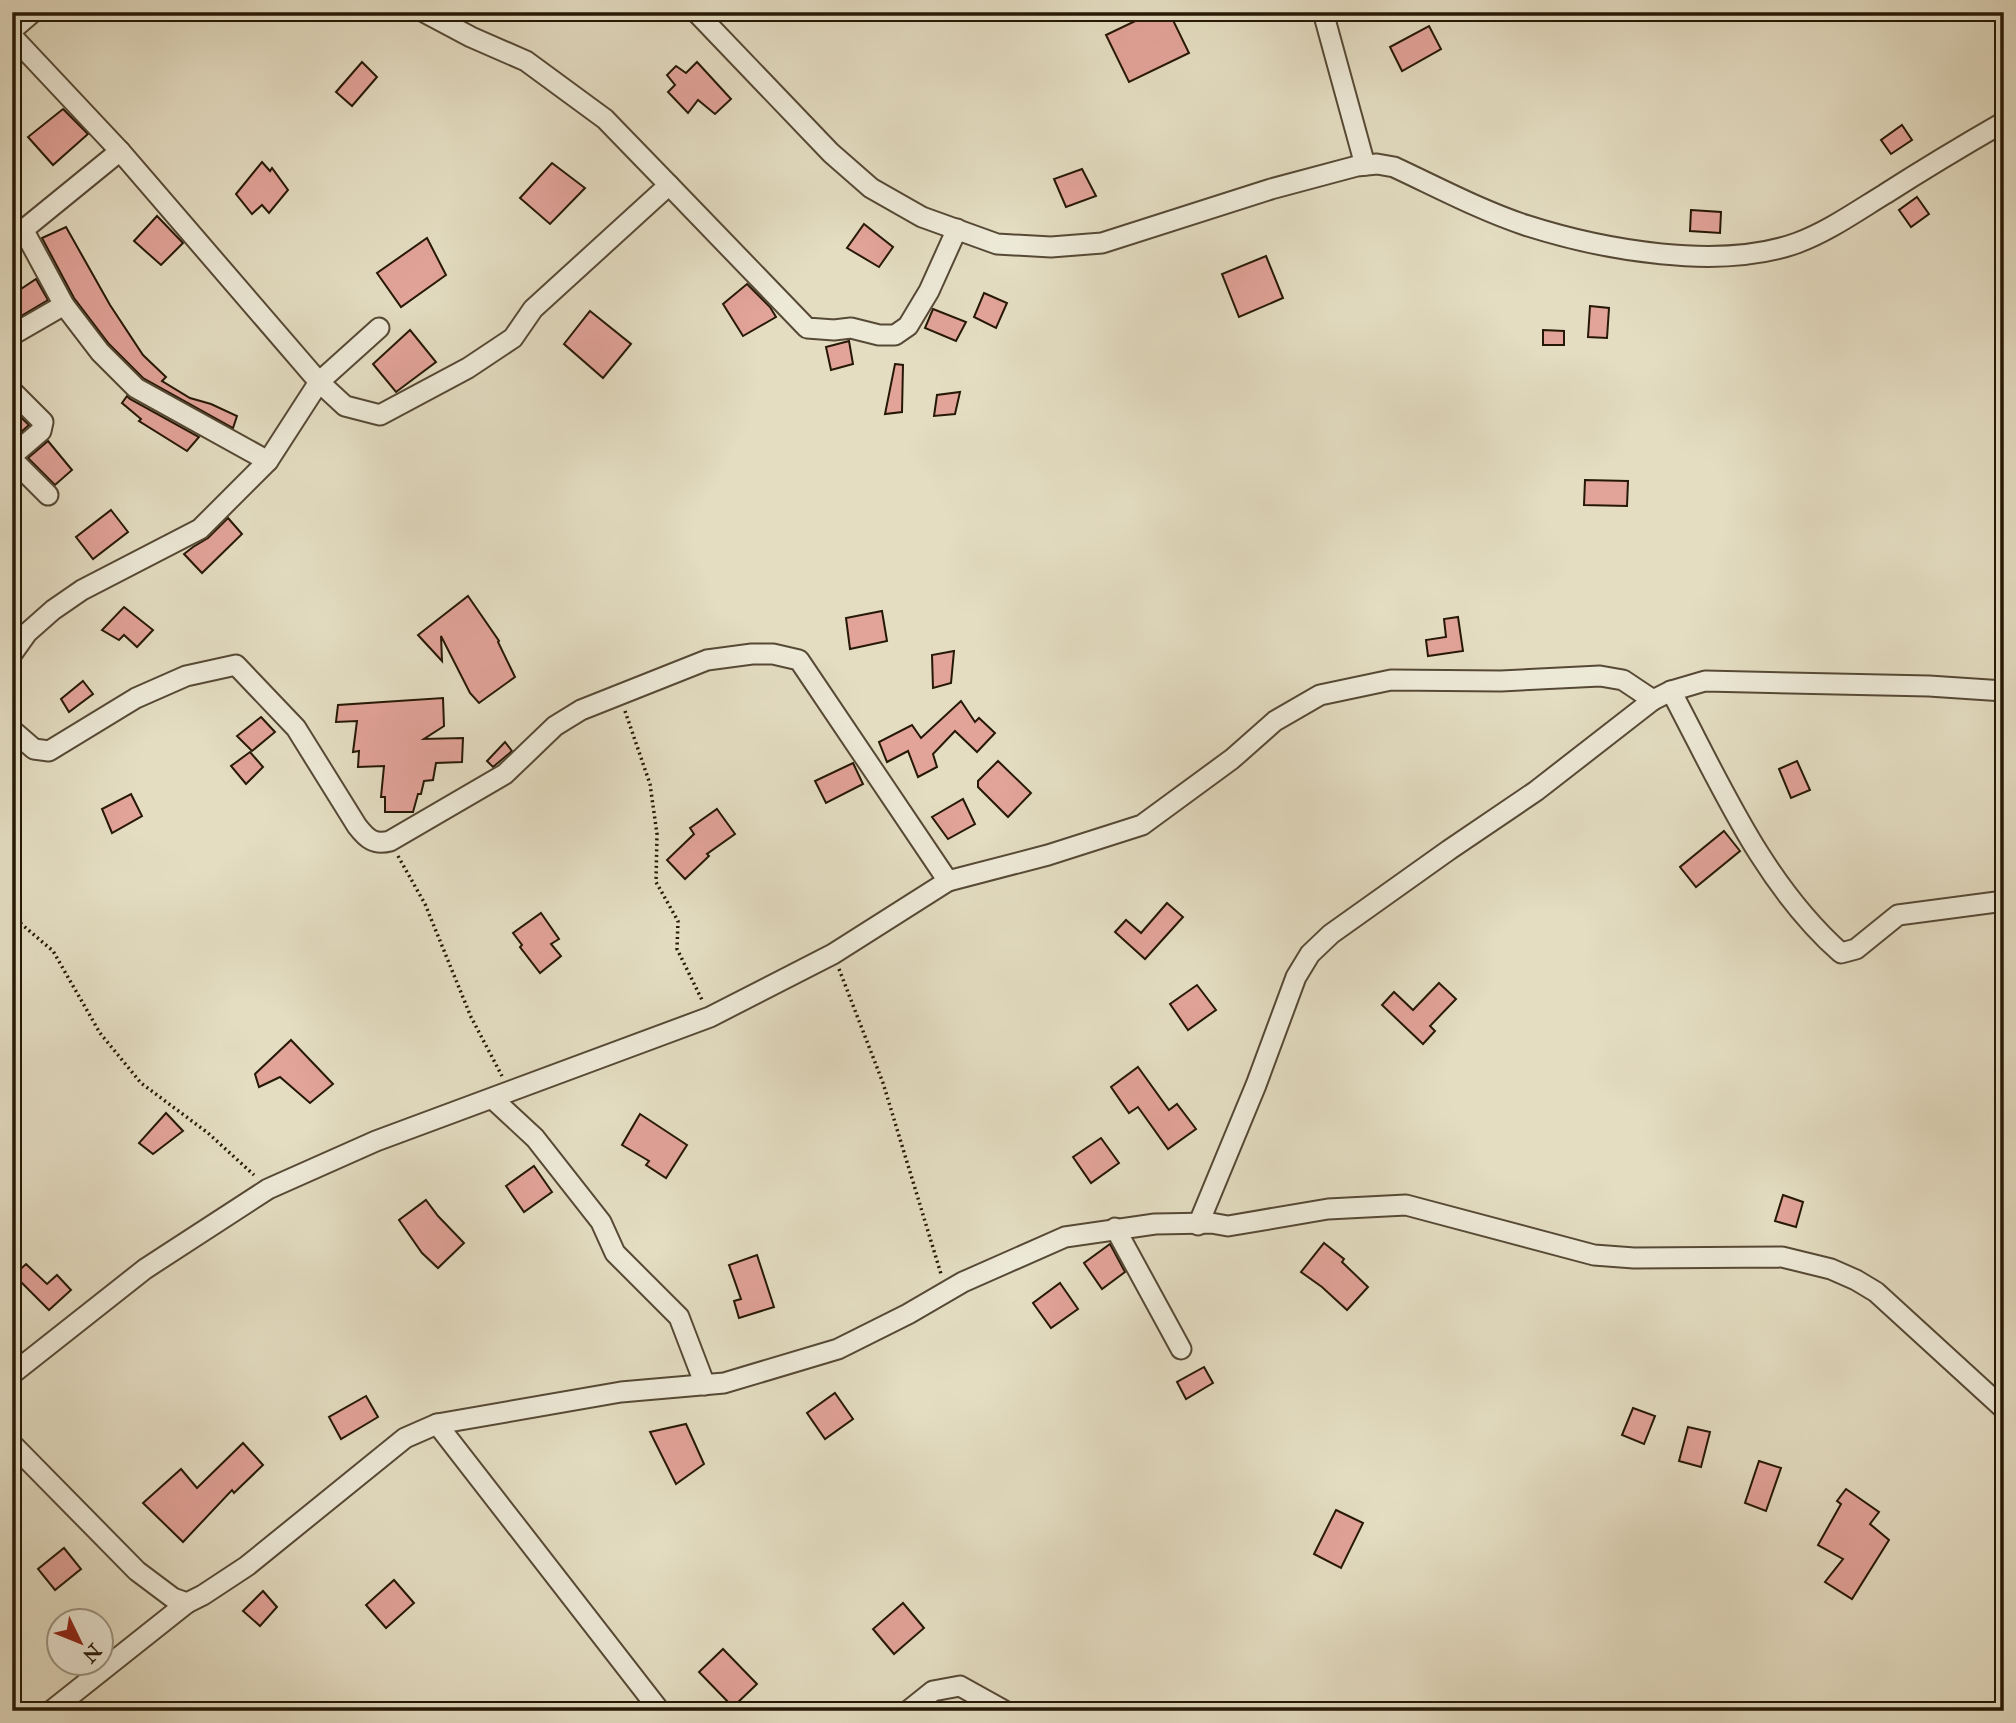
<svg xmlns="http://www.w3.org/2000/svg" width="2016" height="1723" font-family="'IM FELL Double Pica',serif">
<style>
.building{fill:#e2a399;stroke:#261806;stroke-width:2}
.lines{fill:none;stroke-linecap:round;stroke-linejoin:round}
.minor-casing{stroke:#564935;stroke-width:23}
.path{stroke:#261806;stroke-width:3.5;stroke-dasharray:2 3.5;stroke-linecap:butt}
.minor{stroke:#ede9d7;stroke-width:19}
</style>
<rect width="100%" height="100%" fill="#e4ddc2"/>
<filter id="stains"><feTurbulence type="fractalNoise" baseFrequency=".00286" numOctaves="4"/><feColorMatrix values="0 0 0 0 .2 0 0 0 0 .09 0 0 0 0 .02 0 0 0 .5 -.17"/></filter>
<radialGradient id="worn" r=".72"><stop offset=".6" stop-color="#630" stop-opacity="0"/><stop offset="1" stop-color="#630" stop-opacity=".3"/></radialGradient>
<g class="building">
<path d="M1154,12H1169L1189,53L1129,82L1106,35Z"/>
<path d="M1429,26L1441,49L1402,71L1390,47Z"/>
<path d="M362,62L377,77L352,106L336,92Z"/>
<path d="M697,62L731,99L715,114L698,100L688,113L668,92L675,85L667,75L676,66L686,73Z"/>
<path d="M63,109L88,134L53,165L28,137Z"/>
<path d="M1902,125L1912,140L1891,154L1881,140Z"/>
<path d="M262,162L270,171L272,168L288,190L269,213L262,205L252,214L236,194Z"/>
<path d="M552,163L585,188L550,224L520,198Z"/>
<path d="M1082,169L1096,196L1066,207L1054,179Z"/>
<path d="M1917,197L1929,214L1911,227L1899,210Z"/>
<path d="M1691,210L1721,212L1720,233L1690,231Z"/>
<path d="M157,216L183,243L161,265L134,241Z"/>
<path d="M864,224L893,247L879,267L847,248Z"/>
<path d="M66,227L110,305L143,355L166,377L162,381L190,398L211,404L237,416L233,428L143,378L109,344L74,298L42,238Z"/>
<path d="M427,238L446,275L401,307L377,273Z"/>
<path d="M1266,256L1283,298L1239,317L1222,274Z"/>
<path d="M36,279L48,300L16,319L12,312V295Z"/>
<path d="M747,284L770,307L776,317L743,336L723,304Z"/>
<path d="M984,293L1007,303L996,328L974,317Z"/>
<path d="M1590,306L1609,308L1607,338L1588,337Z"/>
<path d="M933,309L966,322L956,341L925,328Z"/>
<path d="M590,311L631,344L603,378L564,344Z"/>
<path d="M410,330L436,362L396,392L373,364Z"/>
<path d="M1543,330L1564,331V345H1543Z"/>
<path d="M849,341L853,364L831,370L826,347Z"/>
<path d="M895,364L903,365L902,412L885,414Z"/>
<path d="M960,392L955,414L934,416L937,395Z"/>
<path d="M127,396L130,399L199,437L187,451L139,421L141,419L122,403Z"/>
<path d="M12,409L29,425L12,440Z"/>
<path d="M48,441L72,470L55,485L28,458Z"/>
<path d="M1585,480L1628,481L1627,506L1584,505Z"/>
<path d="M111,510L128,532L93,559L76,537Z"/>
<path d="M228,518L242,534L202,573L184,554L193,547L208,538Z"/>
<path d="M468,596L499,641L498,642L515,677L479,703L470,693L441,636L442,661L418,635Z"/>
<path d="M124,607L153,630L137,647L124,635L119,640L102,630Z"/>
<path d="M882,611L887,641L850,649L846,618Z"/>
<path d="M1458,617L1463,651L1428,656L1426,640L1446,637L1444,619Z"/>
<path d="M954,651L951,683L933,688L932,655Z"/>
<path d="M83,681L93,694L69,712L61,699Z"/>
<path d="M443,698L444,726L424,739L463,738L462,762L436,763L433,780L424,781L421,794H418L413,812H385V797H381L384,766L358,767L359,751L353,752L357,721L336,722L338,705Z"/>
<path d="M961,701L975,722L979,718L995,733L977,752L955,731L933,754L937,767L918,777L908,751L887,762L879,742L912,725L921,738Z"/>
<path d="M261,717L275,732L252,751L237,736Z"/>
<path d="M505,742L512,751L493,767L487,761Z"/>
<path d="M250,752L263,767L246,784L231,766Z"/>
<path d="M998,761L1031,793L1008,817L978,787V781Z"/>
<path d="M1797,761L1810,790L1791,798L1779,769Z"/>
<path d="M853,763L863,784L826,803L815,781Z"/>
<path d="M131,794L142,816L112,833L102,809Z"/>
<path d="M963,799L975,824L948,839L932,817Z"/>
<path d="M717,809L735,834L707,854L709,856L685,879L667,860L694,834L690,828Z"/>
<path d="M1724,831L1740,851L1696,887L1680,867Z"/>
<path d="M1167,903L1183,917L1145,959L1115,932L1126,920L1141,933Z"/>
<path d="M541,913L559,939L551,944L561,956L540,973L520,947L522,945L513,933Z"/>
<path d="M1439,983L1456,999L1430,1026L1435,1031L1423,1044L1382,1005L1394,992L1413,1010Z"/>
<path d="M1197,985L1216,1010L1188,1030L1170,1004Z"/>
<path d="M291,1040L333,1084L310,1103L280,1077L259,1087L255,1074Z"/>
<path d="M1138,1067L1169,1110L1177,1104L1196,1129L1168,1149L1138,1107L1129,1113L1111,1087Z"/>
<path d="M166,1113L183,1131L153,1154L139,1143Z"/>
<path d="M640,1114L687,1145L666,1178L646,1165L649,1161L622,1145Z"/>
<path d="M1101,1138L1119,1163L1091,1183L1073,1157Z"/>
<path d="M534,1166L552,1192L524,1212L506,1186Z"/>
<path d="M1783,1195L1803,1202L1796,1227L1775,1221Z"/>
<path d="M426,1200L438,1216L464,1243L438,1268L422,1253L399,1220Z"/>
<path d="M1324,1243L1344,1259L1342,1262L1368,1287L1347,1310L1322,1287L1301,1272Z"/>
<path d="M1110,1244L1125,1272L1102,1289L1084,1263Z"/>
<path d="M757,1255L774,1307L739,1318L734,1301L741,1299L729,1265Z"/>
<path d="M26,1264L47,1284L57,1275L71,1290L49,1310L14,1275Z"/>
<path d="M1060,1283L1078,1309L1051,1328L1033,1303Z"/>
<path d="M1204,1367L1213,1383L1186,1399L1177,1382Z"/>
<path d="M835,1393L853,1419L825,1439L807,1413Z"/>
<path d="M366,1396L378,1417L341,1439L329,1417Z"/>
<path d="M1633,1408L1655,1416L1644,1444L1622,1435Z"/>
<path d="M686,1424L704,1464L676,1484L650,1432Z"/>
<path d="M1688,1427L1710,1432L1701,1467L1679,1461Z"/>
<path d="M243,1443L263,1465L234,1493L232,1490L183,1542L143,1503L181,1469L197,1488Z"/>
<path d="M1759,1461L1781,1468L1766,1511L1745,1503Z"/>
<path d="M1846,1489L1879,1512L1870,1524L1889,1540L1852,1599L1825,1582L1843,1559L1818,1545L1841,1504L1837,1501Z"/>
<path d="M1336,1510L1363,1523L1341,1568L1314,1554Z"/>
<path d="M64,1548L81,1569L55,1590L38,1569Z"/>
<path d="M394,1580L414,1603L386,1628L366,1605Z"/>
<path d="M263,1591L277,1607L260,1626L243,1611Z"/>
<path d="M903,1603L924,1628L894,1654L873,1629Z"/>
<path d="M723,1649L757,1684L733,1707L699,1672Z"/>
</g>
<g class="lines">
<g class="minor-casing">
<g id="minor">
<path d="M424,12L471,37L526,61L605,119L669,185"/>
<path d="M696,12L831,153L871,188L922,217L997,244L1051,247L1102,243L1271,189L1357,166L1377,164L1394,167C1437,187 1480,210 1525,225C1603,250 1719,271 1797,243C1829,231 1857,211 1885,194C1924,169 1964,145 2004,122"/>
<path d="M1323,12L1365,165"/>
<path d="M12,30L33,12"/>
<path d="M12,36L120,151L319,382L268,461L200,529L82,590L53,610L27,633L12,654"/>
<path d="M24,231L64,305L100,352L136,388L268,461"/>
<path d="M12,239L120,151"/>
<path d="M379,328L319,382L345,406L380,415L468,368L513,338L533,309L669,185L807,328L834,330L851,328L879,335H895L908,326L929,291L957,229"/>
<path d="M12,335L64,305"/>
<path d="M12,391L43,422L41,431L13,455L15,462L48,495"/>
<path d="M1671,691C1720,783 1762,883 1841,953L1856,949L1898,915L2004,901"/>
<path d="M12,730L34,749L49,751L136,698L186,676L236,665L296,728L357,826C367,839 374,845 390,841L505,774L555,726L581,710L707,660L752,654H773L799,660L948,881L833,954L710,1017L376,1141L268,1189L145,1269L12,1374"/>
<path d="M948,881L1048,855L1142,825L1232,759L1275,721L1320,695L1391,680L1501,681L1600,676L1623,680L1653,700"/>
<path d="M493,1099L535,1138L601,1222L615,1253L679,1317L705,1385"/>
<path d="M1198,1225L1256,1085L1296,977L1310,954L1331,934L1449,850L1536,791L1653,700L1671,691L1705,681L1929,686L2004,691"/>
<path d="M1115,1228L1181,1349"/>
<path d="M437,1424L621,1392L724,1383L838,1349L908,1314L963,1282L1065,1237L1155,1224L1211,1223L1228,1226L1328,1209L1406,1205L1594,1255L1634,1258L1782,1257L1831,1269L1856,1280L1876,1292L2004,1409"/>
<path d="M12,1444L137,1571L173,1598L187,1603L203,1595L247,1566L405,1438L437,1424L660,1711"/>
<path d="M51,1711L187,1603"/>
<path d="M908,1711L933,1691L960,1686L1005,1711"/>
</g>
</g>
<g class="path">
<path d="M625,711L650,784L657,834L656,882L678,921L677,949L703,1002"/>
<path d="M398,856L425,904L471,1017L502,1076"/>
<path d="M12,916L53,951L100,1033L141,1083L208,1133L254,1175"/>
<path d="M839,969L883,1083L941,1274"/>
</g>
<use href="#minor" class="minor"/>
</g>
<rect width="2016" height="1723" fill="none" stroke="#e4ddc2" stroke-width="42"/>
<rect x="14" y="14" width="1988" height="1695" fill="none" stroke="#261806" stroke-width="3.5"/>
<rect x="21" y="21" width="1974" height="1681" fill="none" stroke="#261806" stroke-width="2"/>
<g transform="translate(80 1642) rotate(133)"><circle r="33" fill="#ede9d7" stroke="#9d9583" stroke-width="2"/>
<path d="M0-5L12 26L0 18L-12 26Z" fill="#8f2418"/>
<text y="-10" font-size="19" font-weight="bold" text-anchor="middle" fill="#261806">N</text>
</g>
<rect width="100%" height="100%" filter="url(#stains)"/>
<rect width="100%" height="100%" fill="url(#worn)"/>
</svg>
